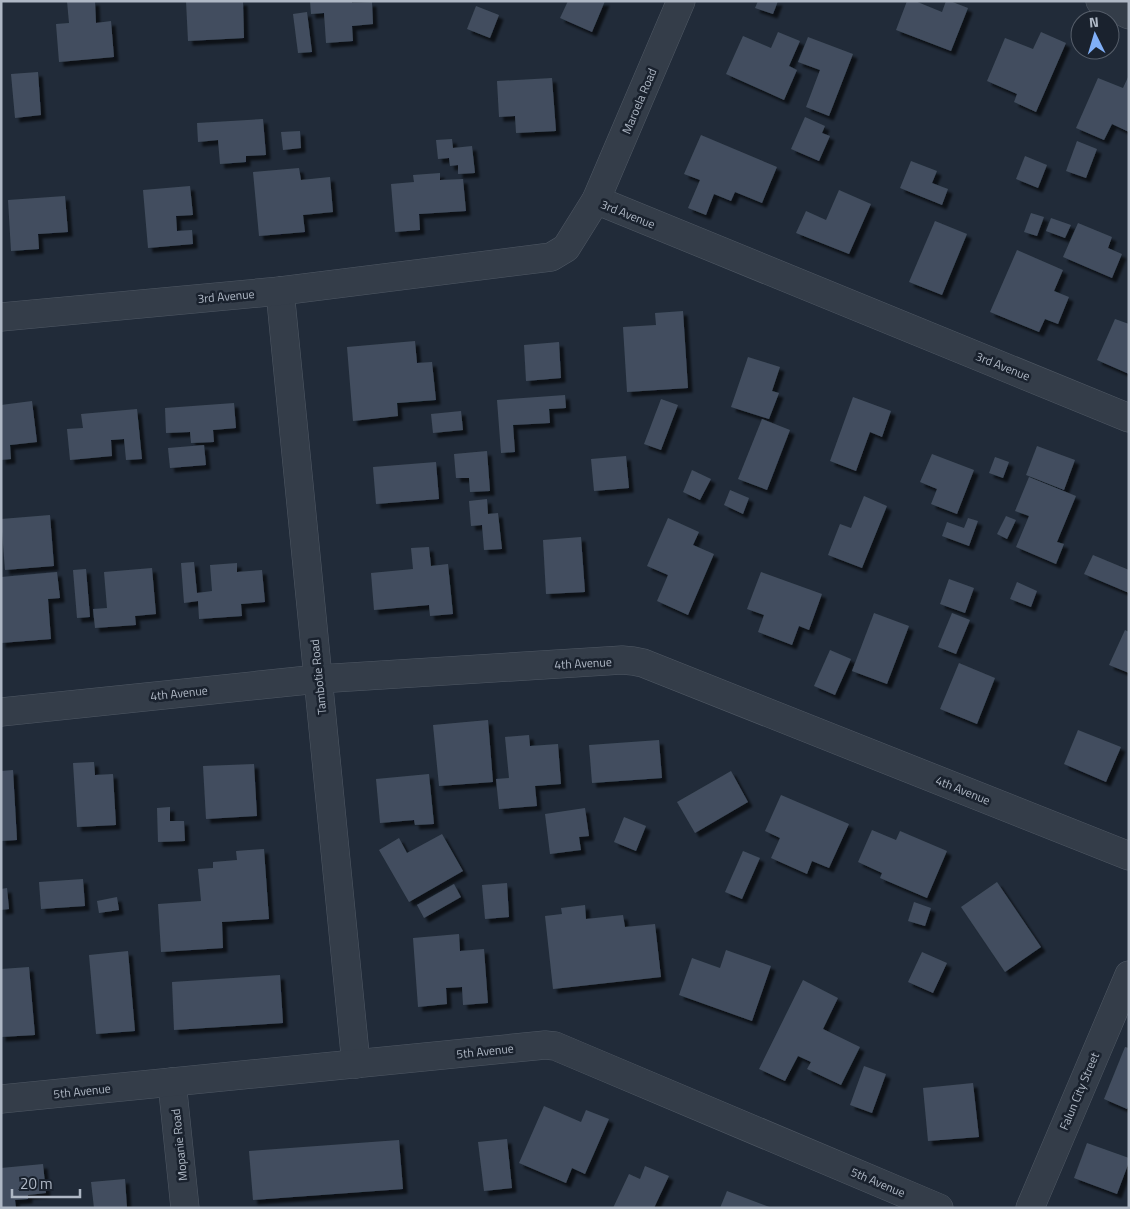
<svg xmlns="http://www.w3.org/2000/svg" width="1130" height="1209" font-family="'Titillium Web',sans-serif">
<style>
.building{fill:#424e5e;filter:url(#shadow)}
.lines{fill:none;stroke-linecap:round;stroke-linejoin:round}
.minor-casing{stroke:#4f5864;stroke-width:29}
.minor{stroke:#343d49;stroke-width:28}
.labels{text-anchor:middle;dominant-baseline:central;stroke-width:5;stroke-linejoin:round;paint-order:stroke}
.street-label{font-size:12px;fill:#afb8c5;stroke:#1a222e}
</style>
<defs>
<filter id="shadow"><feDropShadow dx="4.5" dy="4.5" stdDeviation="1" flood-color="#0009"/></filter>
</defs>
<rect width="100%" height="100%" fill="#212b39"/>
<g class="building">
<path d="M67,1H95L96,23L111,21L114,57L59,62L56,24L69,23Z"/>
<path d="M186,1H243L244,38L188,41Z"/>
<path d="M310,1H352V3L372,2L373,24L352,26L353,41L326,43L324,13L311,14Z"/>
<path d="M568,1H605L592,32L560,18Z"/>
<path d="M758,1H778L773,14L755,8Z"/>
<path d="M907,1H915L942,12L946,1H950L968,8L951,51L896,30Z"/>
<path d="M476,6L499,15L490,38L467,29Z"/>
<path d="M307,12L312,52L298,53L293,14Z"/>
<path d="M778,32L800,41L789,66L797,70L784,100L726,74L743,36L771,48Z"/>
<path d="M1041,32L1066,43L1036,112L1014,102L1017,94L987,81L1005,38L1033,49Z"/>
<path d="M808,37L853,54L829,116L806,107L820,70L798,62Z"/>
<path d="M38,72L41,115L15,118L11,74Z"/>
<path d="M1129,75V132L1112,124L1104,140L1076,128L1098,78L1123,88Z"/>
<path d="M552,78L556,131L516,133L515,116L499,117L497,81Z"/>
<path d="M805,117L825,126L822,133L830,136L819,161L791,149Z"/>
<path d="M263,119L266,155L246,156V162L220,164L218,140L198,142L197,123Z"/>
<path d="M300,131L301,148L283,150L281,132Z"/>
<path d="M701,135L777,167L762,203L735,192L731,201L714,194L706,215L688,208L700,180L684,174Z"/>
<path d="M452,139L453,148L472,146L475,173L458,174V165L450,166L449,158L438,159L436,140Z"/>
<path d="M1077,141L1097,149L1086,178L1066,171Z"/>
<path d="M1025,156L1047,165L1038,188L1016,179Z"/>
<path d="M911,161L937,171L932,183L948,189L942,205L900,188Z"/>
<path d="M299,168L301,180L330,177L333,212L303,215L305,232L259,236L253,172Z"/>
<path d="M440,173V180L463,179L466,211L419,214L420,230L395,232L391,184L414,182L413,175Z"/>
<path d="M190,186L193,215L176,216L177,231L192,230L193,244L148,248L143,190Z"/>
<path d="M839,190L871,204L849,254L796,233L806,211L826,220Z"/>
<path d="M65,196L68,232L38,234L39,249L11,251L8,200Z"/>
<path d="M1031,213L1044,217L1037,236L1024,232Z"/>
<path d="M1051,218L1071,225L1065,238L1046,231Z"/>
<path d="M935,221L967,234L942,295L909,282Z"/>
<path d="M1078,223L1112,237L1108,248L1122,254L1112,278L1063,257Z"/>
<path d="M1017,250L1063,270L1054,291L1069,297L1058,324L1045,319L1039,332L990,312Z"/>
<path d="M683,311L688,388L627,392L623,327L656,325L655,313Z"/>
<path d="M1115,319L1129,324V374L1097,360Z"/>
<path d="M415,341L417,363L432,362L436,400L397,403L398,416L353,421L347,347Z"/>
<path d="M559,342L561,378L526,381L524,345Z"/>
<path d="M748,357L780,367L772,391L779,393L769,419L731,407Z"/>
<path d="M565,395L566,408L549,409L550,423L513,425L515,452L501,453L497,400Z"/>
<path d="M853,397L891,411L882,437L870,432L856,471L830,461Z"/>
<path d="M661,399L678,405L661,450L644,444Z"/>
<path d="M32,401L37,442L10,445L11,459L1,460V405Z"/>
<path d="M234,403L236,428L213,430L214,442L191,443L190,432L166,433L165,408Z"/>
<path d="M137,409L142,459L126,460L124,439L111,440L112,456L70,460L67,429L83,428L81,414Z"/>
<path d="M461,411L463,430L433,433L431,414Z"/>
<path d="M762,419L790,430L767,490L738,479Z"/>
<path d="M204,445L206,465L170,468L168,448Z"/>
<path d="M1037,446L1075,460L1064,490L1026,475Z"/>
<path d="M487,451L490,491L470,492L469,478H456L454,454Z"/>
<path d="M932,454L974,470L957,514L931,504L937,489L920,482Z"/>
<path d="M626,456L629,488L594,491L591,459Z"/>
<path d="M995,457L1009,462L1003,478L989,473Z"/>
<path d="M436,462L439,499L376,504L373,467Z"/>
<path d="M692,470L711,479L700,500L683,492Z"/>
<path d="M1029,477L1076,496L1057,542L1064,544L1056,564L1016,547L1029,516L1015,511Z"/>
<path d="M730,490L749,498L743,514L724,505Z"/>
<path d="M864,496L887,506L862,568L828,555L840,524L851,528Z"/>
<path d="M487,499L488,514L498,513L502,549L484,550L482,525L471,526L469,501Z"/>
<path d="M50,515L54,566L5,570L1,519Z"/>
<path d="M1006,516L1016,520L1007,539L997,534Z"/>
<path d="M668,518L699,532L693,545L714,554L688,615L657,601L668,575L647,566Z"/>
<path d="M968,518L978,521L969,546L942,536L947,522L964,528Z"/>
<path d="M581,537L585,592L546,594L543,540Z"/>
<path d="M429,547L431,566L448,564L453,614L430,616L429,605L374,610L371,573L413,569L411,548Z"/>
<path d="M1093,555L1129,570V593L1084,574Z"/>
<path d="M194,562L197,593L212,591L210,565L237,563V572L262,570L265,602L241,604L242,616L199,619L198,601L184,603L181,563Z"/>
<path d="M152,568L156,614L135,616L136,625L95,628L93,609L107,608L104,572Z"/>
<path d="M86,569L90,617L77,618L73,570Z"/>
<path d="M57,572L60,598L48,599L51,639L1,643V577Z"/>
<path d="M761,572L822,594L809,630L799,626L792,645L758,632L764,615L747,609Z"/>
<path d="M949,579L974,588L965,613L940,604Z"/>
<path d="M1017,582L1037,591L1031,607L1010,599Z"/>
<path d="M874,613L909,626L887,684L852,671Z"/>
<path d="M952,613L970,620L956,654L938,647Z"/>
<path d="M1125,630L1129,632V673L1109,665Z"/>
<path d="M830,650L851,659L835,695L814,686Z"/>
<path d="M959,663L995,678L977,724L940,709Z"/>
<path d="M488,720L493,782L439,786L433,725Z"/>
<path d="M1078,730L1121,747L1106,782L1064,764Z"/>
<path d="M529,735L530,746L558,744L561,784L535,786L537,806L499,809L496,779L509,778L505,737Z"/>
<path d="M659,740L662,778L592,783L589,745Z"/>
<path d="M94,762L95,775L113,774L116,825L77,827L73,763Z"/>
<path d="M254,764L257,816L206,819L203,766Z"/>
<path d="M13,770L17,840L1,841V771Z"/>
<path d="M731,771L748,802L695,833L677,802Z"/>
<path d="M429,774L434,824L415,825L414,820L380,823L376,779Z"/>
<path d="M781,795L849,824L829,868L812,861L807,874L771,858L780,838L765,831Z"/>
<path d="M170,807V821H184L185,841L158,842L157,808Z"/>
<path d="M585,808L589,836L579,837L581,850L550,854L545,814Z"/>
<path d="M624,817L646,826L636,851L614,842Z"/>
<path d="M872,830L896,840L900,831L947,851L927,898L880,878L882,873L858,862Z"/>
<path d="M442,834L463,871L409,902L379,850L399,838L407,853Z"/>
<path d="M264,849L269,919L222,922L223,948L161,952L158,904L201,901L198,869L213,868V862L237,860L236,851Z"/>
<path d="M743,851L760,858L742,899L725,892Z"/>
<path d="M83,879L85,906L41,909L39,882Z"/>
<path d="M997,882L1041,947L1005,972L961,907Z"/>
<path d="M507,883L509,917L485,919L482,885Z"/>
<path d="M454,884L461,897L424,918L417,905Z"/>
<path d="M7,888L9,909L1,910V889Z"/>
<path d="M117,897L119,910L99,913L97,901Z"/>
<path d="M914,902L931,908L925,926L908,921Z"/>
<path d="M585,905L586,919L623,915L625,927L655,924L661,977L553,989L545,916L562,914L561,908Z"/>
<path d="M459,934L460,951L484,949L488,1003L463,1005L462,987L446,988L447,1004L418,1007L413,938Z"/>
<path d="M726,950L771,966L752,1021L679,995L692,958L720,968Z"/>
<path d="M128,951L135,1031L96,1034L89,955Z"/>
<path d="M922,952L947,963L933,993L908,982Z"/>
<path d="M29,967L35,1035L1,1037V969Z"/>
<path d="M280,975L283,1023L174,1030L172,982Z"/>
<path d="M803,980L838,998L823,1029L860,1047L841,1085L807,1069L811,1062L798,1056L785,1081L759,1069Z"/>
<path d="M1125,1047L1129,1048V1105L1127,1109L1104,1099Z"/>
<path d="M864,1066L886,1074L872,1113L850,1105Z"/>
<path d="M973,1083L979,1137L928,1141L923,1088Z"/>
<path d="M544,1106L581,1122L586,1110L609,1119L585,1174L572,1168L566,1183L519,1163Z"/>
<path d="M507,1139L512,1188L484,1191L478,1142Z"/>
<path d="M399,1140L403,1189L253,1200L249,1151Z"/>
<path d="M1087,1143L1129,1158V1162L1117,1194L1074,1178Z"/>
<path d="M43,1164L46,1193L28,1195V1199L15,1200L16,1208H1V1168Z"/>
<path d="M645,1166L669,1176L654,1208H613L629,1174L640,1179Z"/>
<path d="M125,1179L127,1208H94L91,1182Z"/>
<path d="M727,1191L772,1208H720Z"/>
</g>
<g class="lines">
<g class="minor-casing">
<g id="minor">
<path d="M1100,1L1129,15"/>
<path d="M596,200L1129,418"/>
<path d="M280,291L356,1064"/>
<path d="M1,317L280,291L551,257L566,248L596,200L681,1"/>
<path d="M1,712L318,679L622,660L633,661L643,663L1129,856"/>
<path d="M172,1082L185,1208"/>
<path d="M1,1099L545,1045L555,1046L939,1208"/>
<path d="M1030,1208L1129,975"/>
</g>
</g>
<use href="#minor" class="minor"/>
</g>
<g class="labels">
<g class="street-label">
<text transform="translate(639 101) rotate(-67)">Maroela Road</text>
<text transform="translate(628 214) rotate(22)">3rd Avenue</text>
<text transform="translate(226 296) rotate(-5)">3rd Avenue</text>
<text transform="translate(1003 366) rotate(22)">3rd Avenue</text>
<text transform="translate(583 663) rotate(-3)">4th Avenue</text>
<text transform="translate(318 677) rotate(-96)">Tambotie Road</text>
<text transform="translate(179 693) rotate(-6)">4th Avenue</text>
<text transform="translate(963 790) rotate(22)">4th Avenue</text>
<text transform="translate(485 1051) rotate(-6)">5th Avenue</text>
<text transform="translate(82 1091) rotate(-6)">5th Avenue</text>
<text transform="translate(1079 1091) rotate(-67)">Falun City Street</text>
<text transform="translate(179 1145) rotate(-96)">Mopanie Road</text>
<text transform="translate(878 1182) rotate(23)">5th Avenue</text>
</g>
</g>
<rect width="1130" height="1209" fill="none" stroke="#afb8c5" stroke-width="5"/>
<g transform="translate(1095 35) rotate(355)"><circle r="24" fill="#1a222e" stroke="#565e6a"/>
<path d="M0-4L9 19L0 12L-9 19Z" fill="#81b0f8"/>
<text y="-8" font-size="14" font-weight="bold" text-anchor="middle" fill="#afb8c5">N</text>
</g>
<path d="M12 1189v8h68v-8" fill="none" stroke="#afb8c5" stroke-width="2.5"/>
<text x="20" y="1189" font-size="15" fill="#afb8c5" stroke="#1a222e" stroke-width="4" paint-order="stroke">20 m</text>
</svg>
